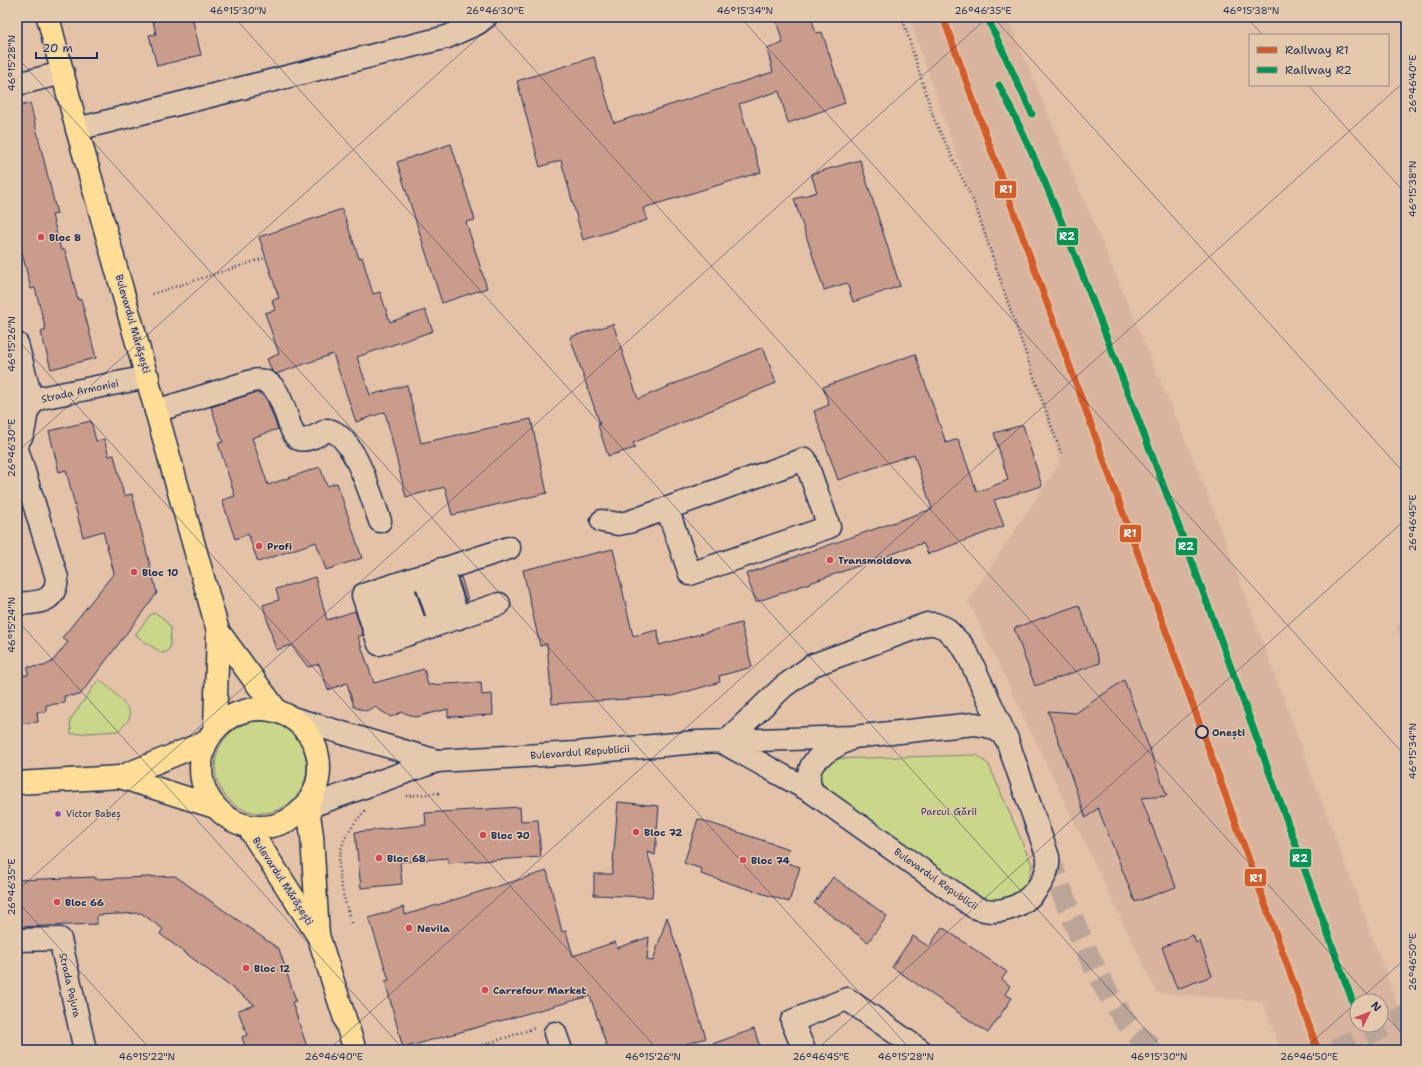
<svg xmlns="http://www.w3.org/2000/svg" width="1423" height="1067" font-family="'Shantell Sans',sans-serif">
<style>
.built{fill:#d8b49e;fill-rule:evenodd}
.green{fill:#cad689;stroke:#728274}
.building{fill:#ca9c8c;stroke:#1b2f5e}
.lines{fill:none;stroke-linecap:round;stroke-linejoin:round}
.minor-tunnel{stroke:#bba598;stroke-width:22;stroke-dasharray:22 11;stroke-linecap:butt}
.minor-casing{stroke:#1b2f5e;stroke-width:25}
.major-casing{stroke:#1b2f5e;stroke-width:25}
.path{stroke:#1b2f5e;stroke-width:2.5;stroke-dasharray:1 3;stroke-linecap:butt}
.minor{stroke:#e5c9ac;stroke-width:22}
.major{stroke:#fedd96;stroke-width:22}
.rail-1-casing{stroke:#e5c9ac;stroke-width:10}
.rail-2-casing{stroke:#e5c9ac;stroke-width:10}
.rail-1{stroke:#d25d2b;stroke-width:7}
.rail-2{stroke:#049453;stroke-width:7}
.ticks{fill:none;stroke:#1b2f5e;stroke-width:1;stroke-opacity:0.45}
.poi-dot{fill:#d1495b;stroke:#e5c9ac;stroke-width:1.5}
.stop-dot{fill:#e5c9ac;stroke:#1b2f5e;stroke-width:2}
.bus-dot{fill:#8e44ad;stroke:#e5c9ac;stroke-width:1.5}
.labels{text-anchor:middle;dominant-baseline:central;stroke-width:3;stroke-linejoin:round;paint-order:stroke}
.bus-label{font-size:9px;fill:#1b2f5e;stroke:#e5c9ac;text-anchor:start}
.poi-label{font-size:10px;font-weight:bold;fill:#1b2f5e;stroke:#e5c9ac;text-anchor:start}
.street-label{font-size:10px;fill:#1b2f5e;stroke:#e5c9ac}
.stop-label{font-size:10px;font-weight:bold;fill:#1b2f5e;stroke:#e5c9ac;text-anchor:start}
.park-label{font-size:10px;fill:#2c4062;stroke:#e5c9ac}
.line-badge{stroke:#e5c9ac;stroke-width:1.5}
.badge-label{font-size:11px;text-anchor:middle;font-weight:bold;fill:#fff}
.neatline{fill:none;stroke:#1b2f5e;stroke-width:1.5}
.ticks-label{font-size:10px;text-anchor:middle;fill:#1b2f5e}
</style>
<rect width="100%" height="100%" fill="#e3c2a7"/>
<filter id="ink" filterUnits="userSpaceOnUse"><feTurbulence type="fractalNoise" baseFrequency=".025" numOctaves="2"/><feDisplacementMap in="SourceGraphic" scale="8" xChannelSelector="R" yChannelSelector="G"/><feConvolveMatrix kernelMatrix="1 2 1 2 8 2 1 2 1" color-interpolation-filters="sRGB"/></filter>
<g filter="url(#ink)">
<g class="built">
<path d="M909,17H1007L1205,487L1406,1028V1050H1281L1262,1001L1157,993L968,601L1061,461ZM1357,1001H1381V1025H1357Z"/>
<path d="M1406,621V651L1396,625Z"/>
</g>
<g class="green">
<path d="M155,613L163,618L171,628L170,647L167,652L162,653L135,635L150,615Z"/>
<path d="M99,679C106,686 131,705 130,716C129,721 122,727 118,731L71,734L70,720Z"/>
<circle cx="261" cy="767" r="46"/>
<path d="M977,755L989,765L992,772L1032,865C1025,897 1017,896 988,905L825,788L818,775L829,759Z"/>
</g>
<g class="building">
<path d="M152,17H192L201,55L157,66L149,35L156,34Z"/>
<path d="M775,17H811L816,33L822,32L845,103L788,123L779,91L739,104L761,172L643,208L647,220L583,240L561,160L540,167L517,81L594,57L614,123L773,72L767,49L783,43Z"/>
<path d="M30,103L57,214L52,215L61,250H65L78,300L81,299L96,358L51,369L41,332L46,330L35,288L31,289L17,233V107Z"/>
<path d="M451,144L475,220L466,222L487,288L442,303L397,162Z"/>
<path d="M860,160L900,286L853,302L847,283L824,290L794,199L817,192L811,174Z"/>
<path d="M342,209L359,258L362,257L373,294L380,292L390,322L425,310L433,331L357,357L370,395L407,385L421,443L531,419L547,493L452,515L445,487L406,497L385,412L356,422L333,354L276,374L272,371L267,359L279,354L265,313L275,310L272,300L279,298L259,237Z"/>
<path d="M613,324L638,399L763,347L776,383L633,443L635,448L608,456L598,425L600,424L570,337Z"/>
<path d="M915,354L946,443L958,439L977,492L1008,480L994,433L1023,425L1042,486L994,500L1004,526L928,554L923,543L756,602L746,574L932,509L914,454L838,480L814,411L829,405L823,387Z"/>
<path d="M254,393H260L267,400L278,429L252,438L268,485L320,467L327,486L337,483L362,558L326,570L316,542L258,562L248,534L235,539L222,500L235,496L218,443L223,442L211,407Z"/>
<path d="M91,421L96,441L104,439L109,456L114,455L124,496L132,494L157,593L80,695L64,696L65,703L46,705V712H37L38,722L17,724V676L28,675V667L44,666L52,662L68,642L62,638L114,573L103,531L83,537L66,470L59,472L49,431Z"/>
<path d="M613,549L633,636L658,630L659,645L741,623L752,667L719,676L720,682L672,696L552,704L547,644L540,646L523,570Z"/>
<path d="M315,577L327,620L355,611L363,635L358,637L374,683L424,669L428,685L481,682L482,695L492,694L493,715L448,717V709L416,717L402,712L391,717L375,707L366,711L354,707L347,683L328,690L319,664L308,667L291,645L276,650L263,605L279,600L276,589Z"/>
<path d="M461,577L468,600L466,601L458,578Z"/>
<path d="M1079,605L1100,663L1035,686L1014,628Z"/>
<path d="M1124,680L1167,796L1141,798L1176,887L1135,902L1098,808L1086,818L1048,711L1076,713Z"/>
<path d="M618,802L659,806L655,855L647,852L654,874L652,897L594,895V874H612Z"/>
<path d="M520,807L521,821L538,820L541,857L448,863V858L400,862L402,884L361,888L355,832L426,825L425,813Z"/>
<path d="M698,819L789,849L784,862L800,867L789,902L701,874L702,869L684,863Z"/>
<path d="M547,871L562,932L566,931L573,956L615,942L617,948L649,937L647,960L653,961L667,917L706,1038L667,1050H608L590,996L403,1048L385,981L389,980L369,918L404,907L405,915Z"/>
<path d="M175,876L279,949L296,1001L292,1002L308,1050H246L242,1037L247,1035L238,1010L255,1005L160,934L163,929L141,913L97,915V924L17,927V880L95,877V879Z"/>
<path d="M833,877L887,916L868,942L814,903Z"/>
<path d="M942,927L1007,972L1002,979L1010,986L1005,994L1012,998L988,1033L892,967L913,936L929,947Z"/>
<path d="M1193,935L1196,943L1200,941L1212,976L1177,989L1162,947Z"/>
<path d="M754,1029L761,1050H702L701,1048Z"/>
</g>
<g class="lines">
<g class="minor-tunnel">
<path d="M1048,857C1069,908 1108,1022 1156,1050"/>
<path d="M1335,1050L1406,1016"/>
</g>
<g class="minor-casing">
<g id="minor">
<path d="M17,84L63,73"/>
<path d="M77,129L447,37L478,23L486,17"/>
<path d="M17,344L32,402"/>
<path d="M156,411L252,381C286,373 284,432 299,439C307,442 321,433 328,430C354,434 372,499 380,521"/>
<path d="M17,442C31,428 18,410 40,398L148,377"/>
<path d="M17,449L57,578C55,604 38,602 17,604"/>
<path d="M602,521L618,524L629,522L805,459L829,527L690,574L667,508"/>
<path d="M442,569L458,618"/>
<path d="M424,575L440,623"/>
<path d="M401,583L417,631"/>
<path d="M382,589L398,637"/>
<path d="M499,604L379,644L363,595L509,548"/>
<path d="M292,718L437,761"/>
<path d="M724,743L783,687L813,665L927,624H935L945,628L961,644L967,653L1007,739"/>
<path d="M812,792C799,762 827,751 848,740"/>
<path d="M308,807L437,761L576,753L697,742L853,737L974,724C988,726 998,727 1007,740L1048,857C1049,867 1046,874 1041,883C1026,907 1000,917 974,907L812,792L724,743"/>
<path d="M17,940L60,939L85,1050"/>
<path d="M555,1033L561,1050"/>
<path d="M804,1050L792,1021L847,999L920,1050"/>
</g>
</g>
<g class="major-casing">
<g id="major">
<path d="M48,17L77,129L218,631L215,728"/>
<path d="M218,631L277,711"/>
<circle cx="260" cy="768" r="59"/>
<path d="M120,777L215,807"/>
<path d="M17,783L120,777L206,742"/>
<path d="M308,807L312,836L318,935L355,1050"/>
<path d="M248,827L317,934"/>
</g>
</g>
<g class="path">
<path d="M902,17L934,119L976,207L1008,303L1061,453"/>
<path d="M152,294L265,258"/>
<path d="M406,796L440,793"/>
<path d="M351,923C338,875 327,850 366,810"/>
<path d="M468,1050L535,1028"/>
</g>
<use href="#minor" class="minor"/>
<use href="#major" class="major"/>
<g class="rail-1-casing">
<path id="rail-1" d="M943,17L1318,1050"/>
</g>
<g class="rail-2-casing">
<g id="rail-2">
<path d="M987,17L1032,114"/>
<path d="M999,85C1052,187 1090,296 1132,403C1210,606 1283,810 1357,1014"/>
</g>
</g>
<use href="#rail-1" class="rail-1"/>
<use href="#rail-2" class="rail-2"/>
</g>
</g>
<path class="ticks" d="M234,17L1164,1050M487,17L1373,1001M740,17L1406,757M993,17L1406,475M1246,17L1263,35M17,57L911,1050M1308,85L1406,194M17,339L658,1050M17,452L501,17M17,620L404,1050M17,891L988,17M17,901L151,1050M1358,1001L1406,958M1381,1010L1406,1038M328,1050L1406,80M816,1050L1406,519M1303,1050L1357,1002"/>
<g class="poi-dot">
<circle cx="41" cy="237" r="4"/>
<circle cx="259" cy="546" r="4"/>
<circle cx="830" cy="560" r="4"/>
<circle cx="134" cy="572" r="4"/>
<circle cx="636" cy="832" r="4"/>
<circle cx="483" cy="835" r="4"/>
<circle cx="379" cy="858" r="4"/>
<circle cx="743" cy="860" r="4"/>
<circle cx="57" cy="902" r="4"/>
<circle cx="409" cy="928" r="4"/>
<circle cx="246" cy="968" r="4"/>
<circle cx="485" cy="990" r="4"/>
</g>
<circle class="stop-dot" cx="1202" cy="732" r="6"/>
<circle class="bus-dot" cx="58" cy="814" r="3.5"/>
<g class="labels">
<g class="bus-label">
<text x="66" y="814">Victor Babeș</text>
</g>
<g class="poi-label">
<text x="49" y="237">Bloc 8</text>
<text x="267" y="546">Profi</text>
<text x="838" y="560">Transmoldova</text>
<text x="142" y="572">Bloc 10</text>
<text x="644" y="832">Bloc 72</text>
<text x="491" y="835">Bloc 70</text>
<text x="387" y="858">Bloc 68</text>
<text x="751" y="860">Bloc 74</text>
<text x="65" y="902">Bloc 66</text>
<text x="417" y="928">Nevila</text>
<text x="254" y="968">Bloc 12</text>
<text x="493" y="990">Carrefour Market</text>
</g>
<g class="street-label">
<text transform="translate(133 324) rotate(74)">Bulevardul Mărășești</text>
<text transform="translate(80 391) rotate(-12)">Strada Armoniei</text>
<text transform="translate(580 752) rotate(-4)">Bulevardul Republicii</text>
<text transform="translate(936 879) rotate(35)">Bulevardul Republicii</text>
<text transform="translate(283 881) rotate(57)">Bulevardul Mărășești</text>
<text transform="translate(70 985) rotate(77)">Strada Pajura</text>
</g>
<g class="stop-label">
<text x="1212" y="732">Onești</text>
</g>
<g class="park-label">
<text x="949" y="811">Parcul Gării</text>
</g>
</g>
<g class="line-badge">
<rect x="994" y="180" width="23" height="19" rx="4" fill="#d25d2b"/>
<rect x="1056" y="227" width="23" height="19" rx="4" fill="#049453"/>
<rect x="1119" y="524" width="23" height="19" rx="4" fill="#d25d2b"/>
<rect x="1175" y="537" width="23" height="19" rx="4" fill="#049453"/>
<rect x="1289" y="848" width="23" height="20" rx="4" fill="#049453"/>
<rect x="1244" y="868" width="23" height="19" rx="4" fill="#d25d2b"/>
</g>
<g class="badge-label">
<text x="1006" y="193">R1</text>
<text x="1067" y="240">R2</text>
<text x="1130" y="537">R1</text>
<text x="1186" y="550">R2</text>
<text x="1300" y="862">R2</text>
<text x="1256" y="882">R1</text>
</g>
<rect width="1423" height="1067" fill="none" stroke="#e5c9ac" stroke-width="44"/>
<rect x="1249" y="34" width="140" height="52" fill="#e5c9ac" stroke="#948b8d"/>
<rect x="1257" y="47" width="20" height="6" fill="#d25d2b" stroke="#948b8d"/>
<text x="1285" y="54" font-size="12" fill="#1b2f5e">Railway R1</text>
<rect x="1257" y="67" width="20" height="6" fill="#049453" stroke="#948b8d"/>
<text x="1285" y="74" font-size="12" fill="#1b2f5e">Railway R2</text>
<g transform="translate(1369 1013) rotate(48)"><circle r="19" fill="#e5c9ac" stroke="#948b8d"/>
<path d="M0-3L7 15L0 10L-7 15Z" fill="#d1495b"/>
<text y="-6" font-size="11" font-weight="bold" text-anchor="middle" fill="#1b2f5e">N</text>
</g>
<path d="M36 52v6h61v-6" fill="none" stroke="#1b2f5e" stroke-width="2"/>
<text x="42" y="52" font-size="12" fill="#1b2f5e" stroke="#e5c9ac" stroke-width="3" paint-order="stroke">20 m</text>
<rect x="22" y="22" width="1379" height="1023" class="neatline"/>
<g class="ticks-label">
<text x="238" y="14">46°15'30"N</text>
<text x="495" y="14">26°46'30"E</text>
<text x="745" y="14">46°15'34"N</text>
<text x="983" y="14">26°46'35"E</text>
<text x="1251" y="14">46°15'38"N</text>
<text transform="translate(11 63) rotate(-90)" y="4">46°15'28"N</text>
<text transform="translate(1412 84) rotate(-90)" y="4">26°46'40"E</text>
<text transform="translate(1412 189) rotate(-90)" y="4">46°15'38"N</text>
<text transform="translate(11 344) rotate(-90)" y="4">46°15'26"N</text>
<text transform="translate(11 448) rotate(-90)" y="4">26°46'30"E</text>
<text transform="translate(1412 523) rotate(-90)" y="4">26°46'45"E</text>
<text transform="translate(11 625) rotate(-90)" y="4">46°15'24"N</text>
<text transform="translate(1412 751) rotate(-90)" y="4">46°15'34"N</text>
<text transform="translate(11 887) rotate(-90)" y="4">26°46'35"E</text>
<text transform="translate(1412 962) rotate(-90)" y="4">26°46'50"E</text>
<text x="147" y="1060">46°15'22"N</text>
<text x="334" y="1060">26°46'40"E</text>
<text x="653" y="1060">46°15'26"N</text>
<text x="821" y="1060">26°46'45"E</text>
<text x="906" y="1060">46°15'28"N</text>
<text x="1159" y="1060">46°15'30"N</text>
<text x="1309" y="1060">26°46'50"E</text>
</g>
</svg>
